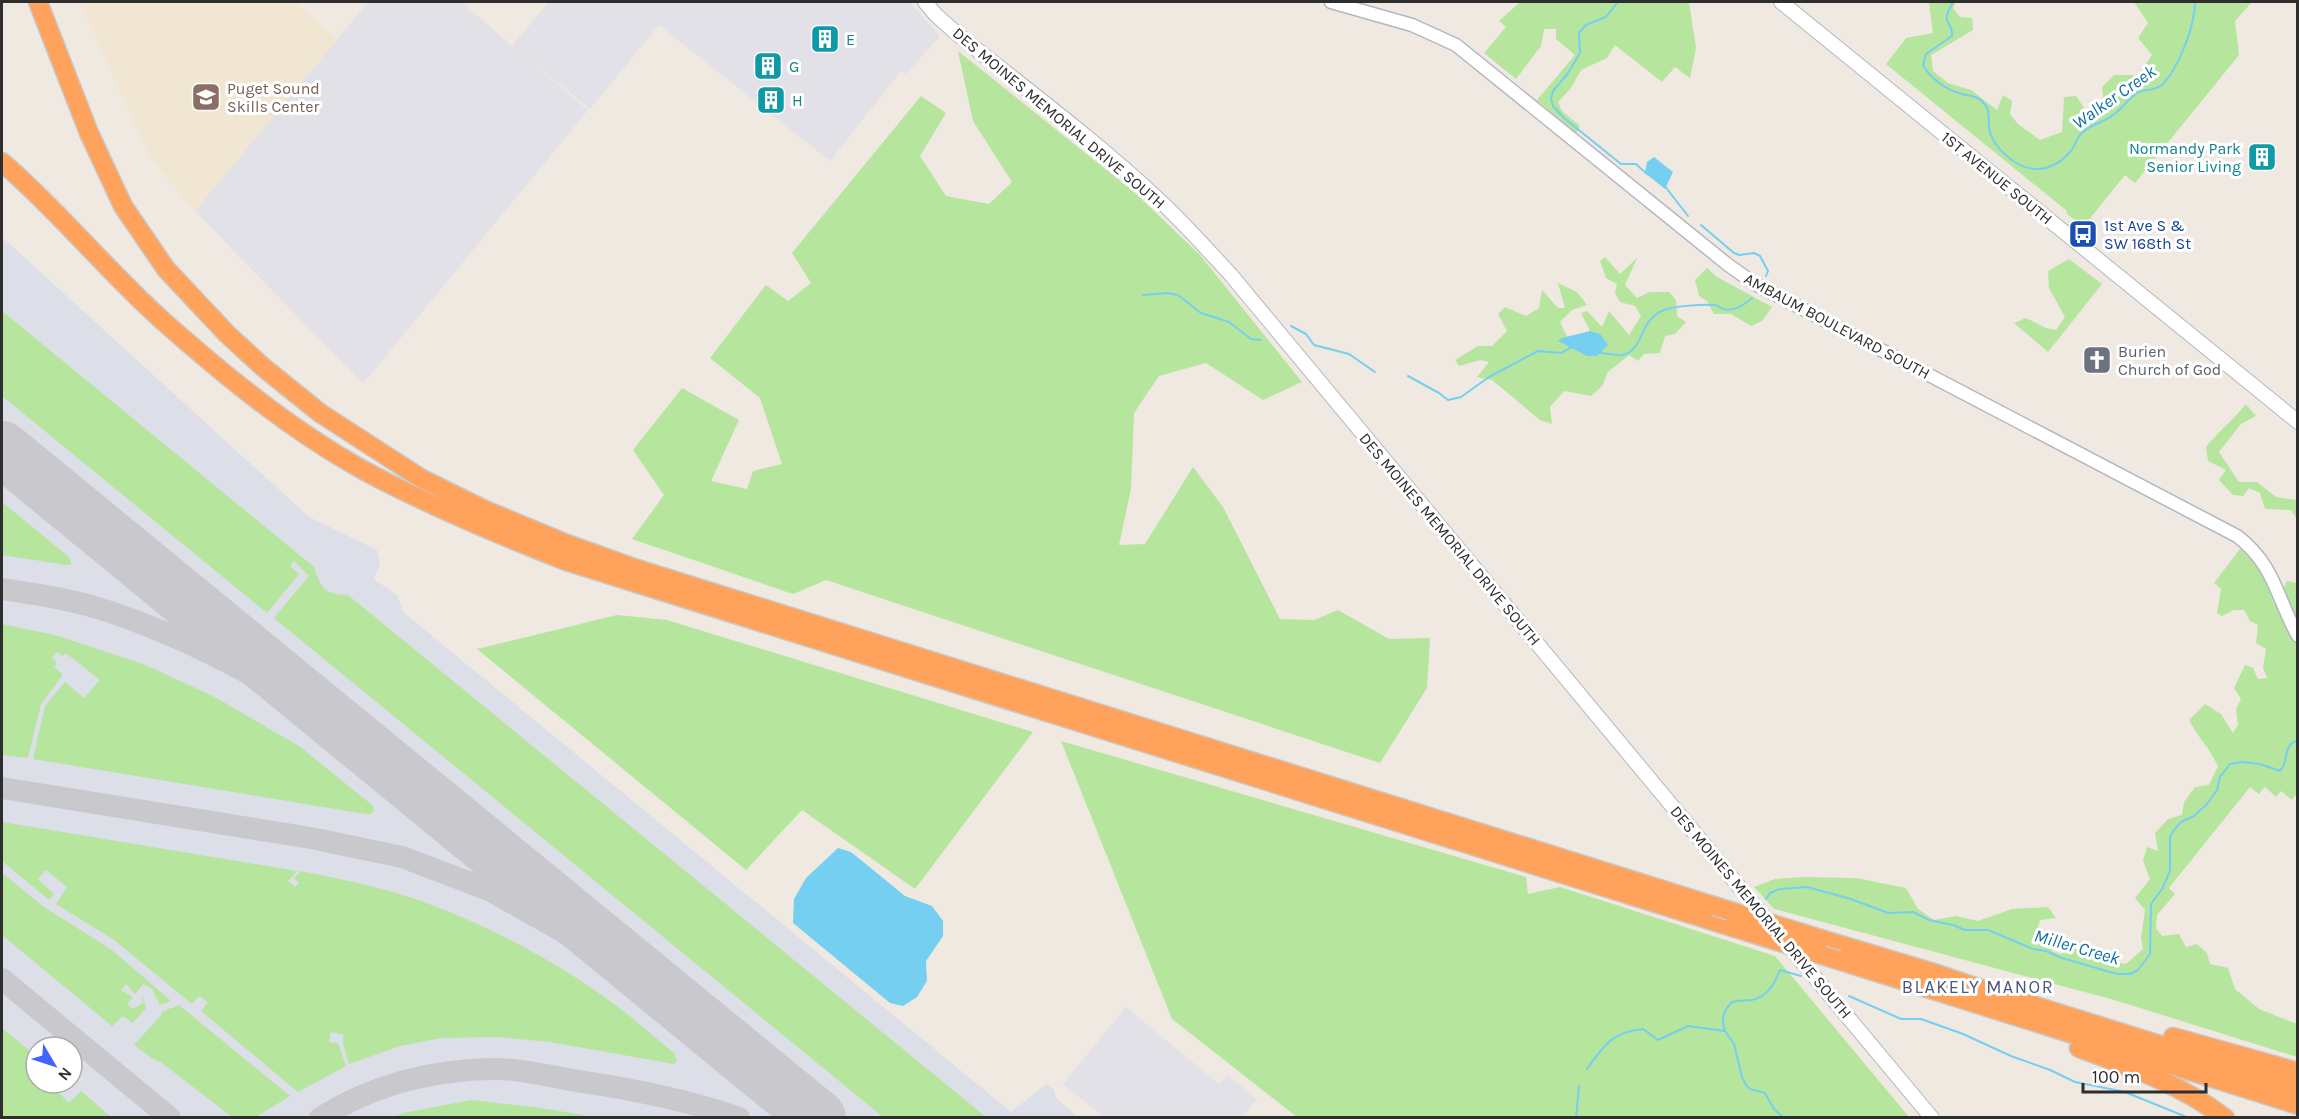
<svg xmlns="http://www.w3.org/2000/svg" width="2299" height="1119" font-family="Karla,sans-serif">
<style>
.industrial{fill:#e3e1e8}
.education{fill:#f0e6d1}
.airport{fill:#dcdee8;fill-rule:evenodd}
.green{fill:#b6e59e}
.water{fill:#75cff0}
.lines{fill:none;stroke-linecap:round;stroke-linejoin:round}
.stream{stroke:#75cff0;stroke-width:2}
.taxiway{stroke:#c9c8cc;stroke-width:22}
.runway{stroke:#c9c8cc;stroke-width:56}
.tertiary-casing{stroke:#b4b7c1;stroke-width:15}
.secondary-casing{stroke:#b4b7c1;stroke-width:16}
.motorway-casing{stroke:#c9c9c9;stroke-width:21}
.tertiary{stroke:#fff;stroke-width:12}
.secondary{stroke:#fff;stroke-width:14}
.motorway{stroke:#ffa35c;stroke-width:18}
.motorway-bridge-casing{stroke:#c9c9c9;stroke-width:21;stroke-linecap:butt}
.motorway-bridge{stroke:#ffa35c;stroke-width:18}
.labels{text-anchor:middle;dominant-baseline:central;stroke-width:6;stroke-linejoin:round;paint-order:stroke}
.culture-label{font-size:16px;fill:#0d838f;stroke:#fff;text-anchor:start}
.education-label{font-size:16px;fill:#785e54;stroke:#fff;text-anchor:start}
.street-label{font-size:16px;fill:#2e2e2e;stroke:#fff}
.transit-label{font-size:16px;fill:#164399;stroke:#fff;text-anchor:start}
.worship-label{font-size:16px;fill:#5b616d;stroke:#fff;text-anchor:start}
.water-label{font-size:18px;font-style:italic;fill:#0d6fa3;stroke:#fff}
.neighbourhood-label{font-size:18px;letter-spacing:1.5px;fill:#4d5680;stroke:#fff}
</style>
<rect width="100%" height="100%" fill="#efe9e1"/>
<g class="industrial">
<path d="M368,2H462L512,46L549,2H909L940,36L906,74L901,71L830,161L659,25L590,109L524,55L588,110L363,384L195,211Z"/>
<path d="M1126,1007L1219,1084L1227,1075L1257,1099L1242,1117H1104L1063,1084Z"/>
</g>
<path class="education" d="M80,2H295L337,39L195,211L149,156Z"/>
<path class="airport" d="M2,237L309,517L377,550L380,564L374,579L398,596L403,612L1011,1112L1047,1084L1055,1091V1097L1078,1117H2ZM36,1047H72V1083H36Z"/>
<g class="green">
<path d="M1520,2H1689L1696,48L1690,78L1675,67L1662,82L1615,45L1607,58L1581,70L1571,88L1558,102L1562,111L1580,126L1576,133L1537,100L1575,55L1556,39V29H1544L1541,46L1516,79L1484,53L1506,27L1499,21Z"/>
<path d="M1929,2H1956L1953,8L1960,17L1972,18L1973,30L1931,55L1933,71L1948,83L1971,90L1997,110L2003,95L2012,101L2010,114L2018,124L2040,140L2062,132L2064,97L2076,96L2089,115L2104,104L2102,87L2114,75H2138L2152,55L2138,38L2148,23L2134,2H2252L2235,21L2239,55L2135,183L2125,175L2083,227L2066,213L2067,211L1886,64L1906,38L1933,33Z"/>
<path d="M958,51L1134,192L1200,255L1302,382L1263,400L1206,363L1159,376L1134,413L1131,489L1119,545L1145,544L1193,467L1223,507L1280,619L1314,620L1338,610L1389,639L1430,638L1427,688L1380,763L826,580L793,594L632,539L664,495L633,450L682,388L739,420L711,481L747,489L753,471L782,464L760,398L710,358L766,285L788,301L811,283L792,253L921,96L946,113L920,156L946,196L989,204L1012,182L973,121Z"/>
<path d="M1605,257L1620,274L1637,258L1625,285L1637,298L1650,292H1669L1676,300L1677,316L1686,322L1675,334L1665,336L1660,353L1644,354L1638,361L1629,355L1608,372L1602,386L1591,396L1564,391L1550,407L1552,424L1540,420L1492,380L1477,377L1489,362L1480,360L1459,366L1455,360L1478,346H1492L1507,331L1498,314L1505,307L1526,316L1539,308L1542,290L1558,308H1565L1558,283L1577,292L1587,305L1572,310L1560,322L1569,341L1590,346L1589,329L1581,313L1587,311L1602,327L1609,311L1629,335L1641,316L1635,306L1620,302L1615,293L1617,284L1606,278L1600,261Z"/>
<path d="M2069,259L2102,284L2048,352L2014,323L2026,318L2046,328L2056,330L2065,317L2049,288L2048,271Z"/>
<path d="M1707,268L1717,277L1772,307L1762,321L1751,326L1731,314H1714L1707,301L1699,296L1695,280Z"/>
<path d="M2,311L314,567C321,589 325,594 348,595L986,1117H883L274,618L309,576L294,561L290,566L299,574L267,613L2,396Z"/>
<path d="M2246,404L2256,416L2241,424L2219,452L2239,482H2257L2276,497L2297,500V519L2291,510L2265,509L2260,493L2249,488L2243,496L2233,495L2219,480L2226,470L2208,461L2206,447C2219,431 2233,420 2246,404Z"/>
<path d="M2,502L69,557L71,560V564L67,565L2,555Z"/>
<path d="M2240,549C2262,566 2266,581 2275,606L2287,581L2297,583V793L2292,800L2281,791L2276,797L2265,787L2259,794L2250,787L2169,888L2175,894L2157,915L2156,928L2162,936L2179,934L2186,947L2197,944L2207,953L2210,964L2228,968L2235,989L2259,1009L2297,1024V1057L2111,999L1774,909L1754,887L1775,879L1803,877L1856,878L1906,888L1918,909L1934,920L1956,916L1978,921L2012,909L2048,907L2056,918L2040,920L2036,934L2054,938L2052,951L2061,954L2081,941L2087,957L2126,964L2143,949L2141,938L2145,910L2135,898L2150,879L2143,861L2147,847L2158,851L2155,833L2168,819L2182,815L2184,802L2195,787L2209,785L2218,766C2210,749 2198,737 2189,720L2205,704L2221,714L2233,733L2238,725L2236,709L2241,699L2234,688L2245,665L2253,668L2258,679L2267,678L2263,668L2266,649L2256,643L2258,625L2250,621L2244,610H2234L2222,616L2217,613L2221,589L2214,583Z"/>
<path d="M617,615L667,620L1033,732L915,889L802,810L746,870L477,649Z"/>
<path d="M2,624L55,635L143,664L211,695L299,746L372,805L374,811L371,814H366L33,759L45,706L65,682L84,698L100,680L66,653L63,656L57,652L52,658L57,663L54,667L61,673L62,676L41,704L28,758L2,755Z"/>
<path d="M1061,741L1526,877L1528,894L1560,887L1775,956L1909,1117H1297L1172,1019Z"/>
<path d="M2,822L297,871L288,881L295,887L299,883L294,878L301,871C336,878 370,885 403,895C479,920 554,959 618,1007C637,1021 655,1038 674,1053L677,1061L674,1064L550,1042L499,1037L441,1038L400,1046L349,1064L343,1044V1035L331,1032L329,1042L338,1043L346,1066L298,1092L201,1011L208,1002L199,996L192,1004L114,940L56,904L67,887L46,870L38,879L54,894L49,900L2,861Z"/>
<path d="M2,873L44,907L112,950L171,1001L160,1005L152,989L143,984L135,994L126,984L121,990L133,997L127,1004L133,1009L144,1002L142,999L143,997L146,1008L133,1023L123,1016L112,1026L2,935Z"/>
<path d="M179,1005L290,1096L256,1117H232L162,1063L150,1057L134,1045L162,1014L161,1012Z"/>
<path d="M2,1028L36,1056V1083H66L58,1092L69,1103L81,1091L111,1117H2Z"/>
<path d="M472,1100L541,1108L595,1117H394L403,1113Z"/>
</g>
<g class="water">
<path d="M1654,157L1673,172L1665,189L1645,173L1647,162Z"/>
<path d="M1590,331L1600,334L1608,345L1597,356H1587L1558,341L1562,338Z"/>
<path d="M838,848L851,852L905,896L932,906L943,921V936L926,961L927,981L917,997L903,1006L890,1003L793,923L794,899L806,878Z"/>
</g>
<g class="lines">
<g class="stream">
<path d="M1618,2L1606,17L1586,25L1579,33L1580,53L1568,73L1553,91L1551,99L1553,106L1564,118L1621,164H1636L1647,174"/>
<path d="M1953,2C1939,27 1953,18 1952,36L1926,54L1923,65C1930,78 1944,88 1958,93C1969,96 1979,95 1986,106C1990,112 1988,120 1989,128C1992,147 2015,167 2034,169C2047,170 2061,163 2070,152C2075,147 2076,138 2082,133C2091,124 2103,123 2113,115C2122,109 2128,99 2137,93C2145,88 2153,92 2162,85C2179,68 2195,25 2195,2"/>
<path d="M1664,185L1688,216"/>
<path d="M1701,225L1734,253L1739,255L1754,253L1760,256L1768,271L1766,276"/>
<path d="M1143,295L1167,293L1178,295L1201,313L1229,322L1251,339L1261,340"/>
<path d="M1291,326L1306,334L1314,345L1349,354L1375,372"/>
<path d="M1600,353C1606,353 1616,356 1622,355C1645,350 1638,320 1664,310C1676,306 1702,304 1715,305C1719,306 1719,307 1723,309C1735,312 1743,305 1752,298"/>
<path d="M1408,376L1439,393L1448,400L1461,397L1489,377L1538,351L1561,353L1572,347"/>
<path d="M1766,899L1770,893L1780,889L1807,887L1851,899L1888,913L1913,912L1929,920L1953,925L1965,930H1988L2033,949L2046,951L2062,958L2117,974H2130L2138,970L2150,954L2151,904L2162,889L2170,871V837L2174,830L2181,822L2194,816L2207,804L2217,790L2220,777L2230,764L2241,762L2260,764L2280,771C2290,761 2281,746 2298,740"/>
<path d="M1849,996L1901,1019H1921L1963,1034L2011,1056L2050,1070L2075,1082L2125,1092L2189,1118"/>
<path d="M1725,1031L1734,1044L1742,1077L1746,1085L1750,1089L1765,1093L1774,1109L1784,1118"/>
<path d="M1587,1069C1604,1045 1612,1032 1643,1029L1658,1040L1688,1026L1725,1031C1721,1019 1723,1011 1732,1002C1739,1000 1745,1001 1751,1000C1767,998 1775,983 1780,970L1801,976"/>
<path d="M1576,1118L1579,1086"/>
</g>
<g class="taxiway">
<path d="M2,589C35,594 69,599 101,609C186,636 264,680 340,726"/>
<path d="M2,788L311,838L402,857L489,890L583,943L678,1003"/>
<path d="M2,979L170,1118"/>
<path d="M320,1118C374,1084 435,1069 498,1069C526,1069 556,1078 584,1082C637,1090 687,1100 739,1118"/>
</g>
<path class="runway" d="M2,449L818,1118"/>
<g class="tertiary-casing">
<path id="tertiary" d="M1331,2L1412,25L1456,45L1727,264L1755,284L2237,536C2275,565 2276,597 2298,636"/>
</g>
<g class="secondary-casing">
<g id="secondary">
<path d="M925,2L936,15L955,32C1023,87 1094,139 1158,199C1184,223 1207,249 1231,275L1771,925"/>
<path d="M1781,2L2298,422"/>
<path d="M1787,944L1932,1118"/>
</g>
</g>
<g class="motorway-casing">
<g id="motorway">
<path d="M38,2L89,133L123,206L166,269L227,334L263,367L320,413L422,479L485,510L567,544L631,567L1714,906"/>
<path d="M2,162C59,211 107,271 163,321C225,376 291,430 363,470C428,505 497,534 566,561L1732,927"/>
<path d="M1821,939L1931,972L1981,989L2298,1088"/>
<path d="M1838,960L2298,1105"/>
<path d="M2173,1037L2298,1072"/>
<path d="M2079,1048C2130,1067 2181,1084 2225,1118"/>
</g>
</g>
<use href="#tertiary" class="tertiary"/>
<use href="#secondary" class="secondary"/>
<use href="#motorway" class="motorway"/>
<g class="motorway-bridge-casing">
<g id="motorway-bridge">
<path d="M1714,906L1821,939"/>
<path d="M1732,927L1838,960"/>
</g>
</g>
<use href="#motorway-bridge" class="motorway-bridge"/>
</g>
<defs>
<g id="building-square" transform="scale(1.5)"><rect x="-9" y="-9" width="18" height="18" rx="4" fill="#0f9aa8" stroke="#fff"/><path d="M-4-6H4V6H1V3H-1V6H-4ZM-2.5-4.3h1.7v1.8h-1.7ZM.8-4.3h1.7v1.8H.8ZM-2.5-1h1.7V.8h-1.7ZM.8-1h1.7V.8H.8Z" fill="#fff"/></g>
<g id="school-square" transform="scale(1.5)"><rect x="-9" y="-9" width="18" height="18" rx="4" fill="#8d6e63" stroke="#fff"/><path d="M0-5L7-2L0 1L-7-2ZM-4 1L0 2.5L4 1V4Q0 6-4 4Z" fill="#fff"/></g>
<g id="bus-square" transform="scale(1.5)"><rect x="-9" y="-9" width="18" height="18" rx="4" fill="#1a4fb4" stroke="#fff"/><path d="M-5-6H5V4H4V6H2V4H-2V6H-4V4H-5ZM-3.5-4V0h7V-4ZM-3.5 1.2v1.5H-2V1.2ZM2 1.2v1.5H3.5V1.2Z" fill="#fff"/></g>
<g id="church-square" transform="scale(1.5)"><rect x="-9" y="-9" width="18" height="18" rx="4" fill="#6b7280" stroke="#fff"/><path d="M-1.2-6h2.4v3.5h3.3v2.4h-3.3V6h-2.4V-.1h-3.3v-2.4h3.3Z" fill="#fff"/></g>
</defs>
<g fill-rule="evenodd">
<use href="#building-square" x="825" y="39"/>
<use href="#building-square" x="768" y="66"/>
<use href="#school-square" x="206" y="97"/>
<use href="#building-square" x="771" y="100"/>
<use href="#building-square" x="2262" y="157"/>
<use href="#bus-square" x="2083" y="234"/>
<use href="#church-square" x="2097" y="360"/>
</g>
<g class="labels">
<g class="culture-label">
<text x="846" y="39">E</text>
<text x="789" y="66">G</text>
<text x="792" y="100">H</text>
<text x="2241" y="148" text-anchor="end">Normandy Park<tspan x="2241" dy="18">Senior Living</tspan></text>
</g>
<g class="education-label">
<text x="227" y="88">Puget Sound<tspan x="227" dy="18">Skills Center</tspan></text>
</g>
<g class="street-label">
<text transform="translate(1059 118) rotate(40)">DES MOINES MEMORIAL DRIVE SOUTH</text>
<text transform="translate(1997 178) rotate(39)">1ST AVENUE SOUTH</text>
<text transform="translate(1837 326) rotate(28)">AMBAUM BOULEVARD SOUTH</text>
<text transform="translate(1450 539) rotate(50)">DES MOINES MEMORIAL DRIVE SOUTH</text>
<text transform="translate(1761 912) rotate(50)">DES MOINES MEMORIAL DRIVE SOUTH</text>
</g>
<g class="transit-label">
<text x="2104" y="225">1st Ave S &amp;<tspan x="2104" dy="18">SW 168th St</tspan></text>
</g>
<g class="worship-label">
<text x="2118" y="351">Burien<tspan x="2118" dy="18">Church of God</tspan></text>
</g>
<g class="water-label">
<text transform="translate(2114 97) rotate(-35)">Walker Creek</text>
<text transform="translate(2077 947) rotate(16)">Miller Creek</text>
</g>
<g class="neighbourhood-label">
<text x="1978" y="987">BLAKELY MANOR</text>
</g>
</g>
<rect width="2299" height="1119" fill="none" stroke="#2e2e2e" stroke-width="6"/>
<g transform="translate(54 1065) rotate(129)"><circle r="28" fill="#ffffff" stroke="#ababab" stroke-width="1.5"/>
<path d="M0-4.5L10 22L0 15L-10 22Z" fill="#4264fb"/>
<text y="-9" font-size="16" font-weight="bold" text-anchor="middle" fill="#2e2e2e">N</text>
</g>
<path d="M2083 1083v9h123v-9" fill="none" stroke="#2e2e2e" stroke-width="3"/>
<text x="2092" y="1083" font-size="18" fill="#2e2e2e" stroke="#ffffff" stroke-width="4.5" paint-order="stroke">100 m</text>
</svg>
